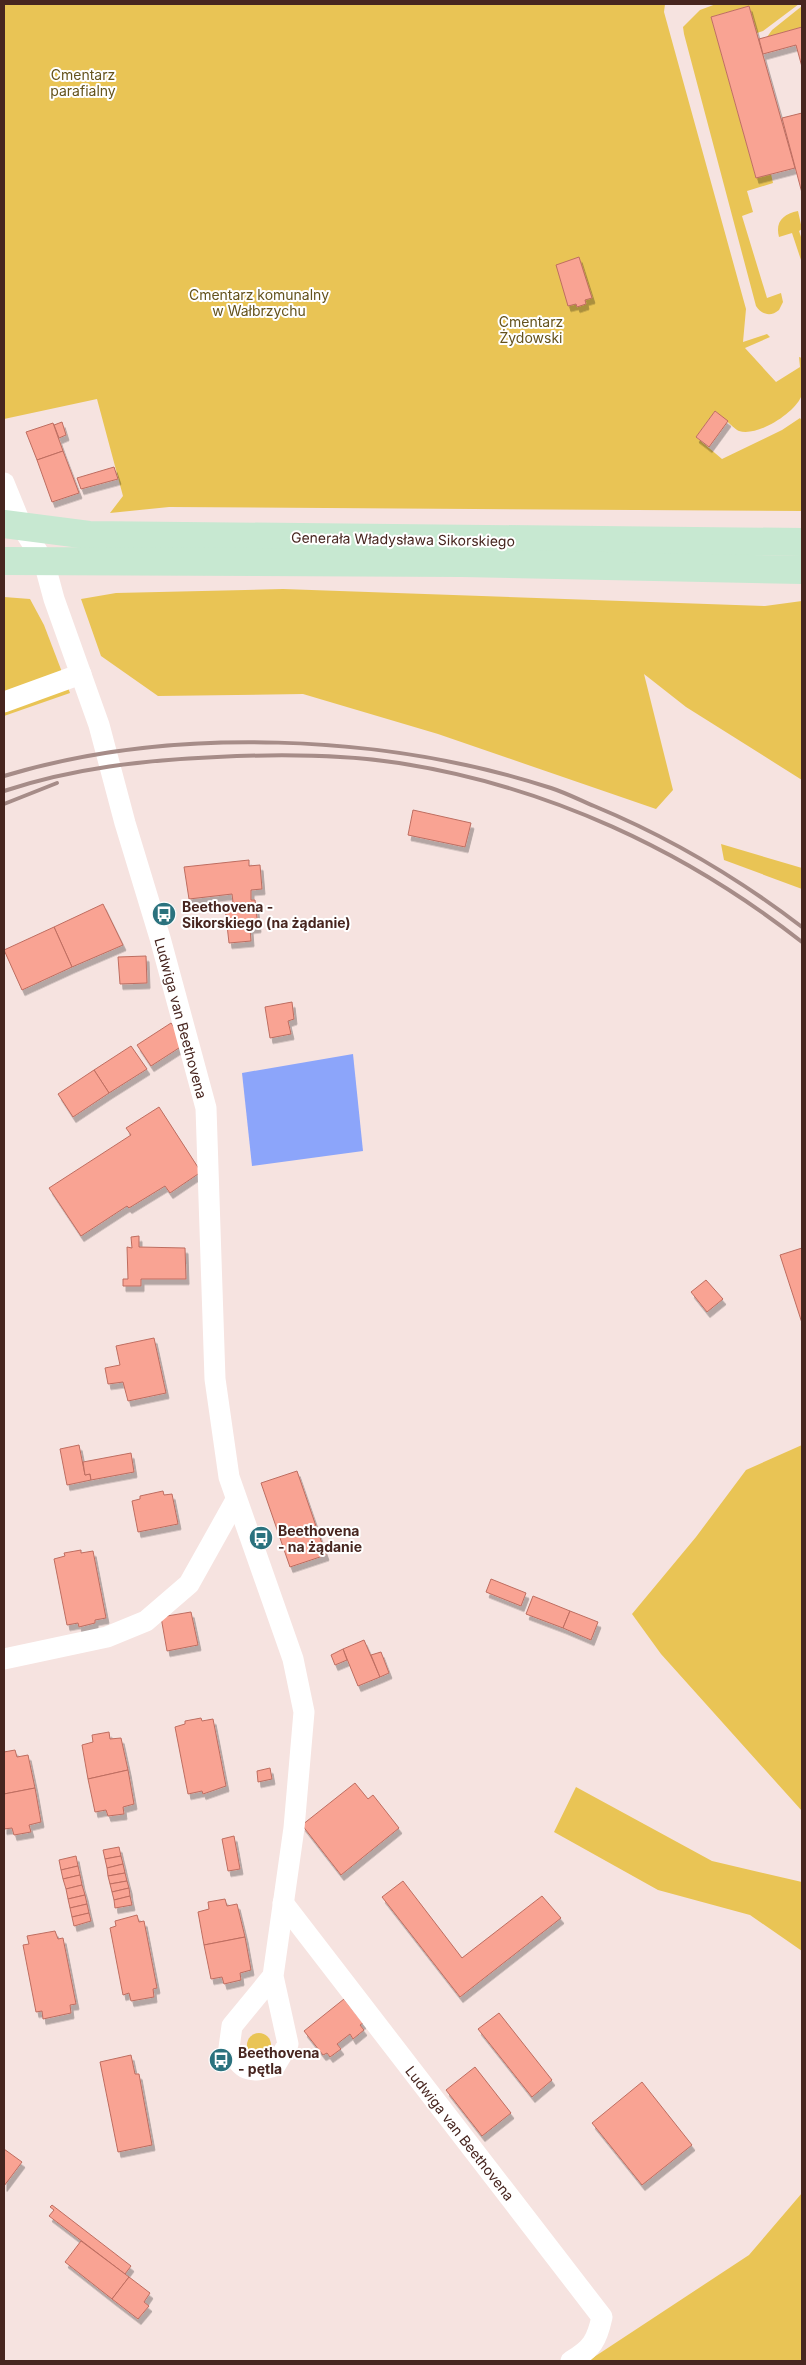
<svg xmlns="http://www.w3.org/2000/svg" width="806" height="2365" font-family="Inter,sans-serif">
<style>
.green{fill:#e9c455}
.water{fill:#8ca5fa}
.building{fill:#f9a393;stroke:#be6d60;filter:url(#shadow)}
.lines{fill:none;stroke-linecap:round;stroke-linejoin:round}
.minor{stroke:#fff;stroke-width:21}
.secondary{stroke:#c7e8d1;stroke-width:28}
.rail{stroke:#a68c88;stroke-width:4}
.labels{text-anchor:middle;dominant-baseline:central;stroke-width:4;stroke-linejoin:round;paint-order:stroke}
.park-label{font-size:14px;fill:#64521c;stroke:#fff}
.street-label{font-size:14px;fill:#47251f;stroke:#fff}
.poi-label{font-size:14px;font-weight:bold;fill:#47251f;stroke:#fff;text-anchor:start}
</style>
<defs>
<filter id="shadow"><feDropShadow dx="3" dy="5.5" stdDeviation="0" flood-color="#0004"/></filter>
</defs>
<rect width="100%" height="100%" fill="#f6e3e0"/>
<g class="green">
<path d="M4,4H665L664,12L746,309L743,342L767,334L770,337L745,348L776,382L800,367L799,357L802,358C802,369 806,387 801,397C794,413 758,437 739,431C734,429 721,415 715,411L696,437L722,459L782,430L800,418L802,421V511L169,507L110,513L123,496L97,399L4,419Z"/>
<path d="M716,4H799L763,31L757,33L749,6L711,17L756,178L771,174L773,183L747,191L753,212L742,216L767,298L781,293L783,302L779,310C771,317 762,315 756,306L684,34L683,27L700,10Z"/>
<path d="M802,6V27L767,37L772,30Z"/>
<path d="M798,211L802,229L799,231L802,240V263L792,233L779,237C775,222 783,214 798,211Z"/>
<path d="M283,589L765,606L802,601V780L686,707L644,674L673,790L656,809L438,734L303,694L158,696L101,656L81,599L116,593Z"/>
<path d="M4,597L30,599L44,625L70,693L4,716Z"/>
<path d="M721,844L802,868V889L724,860Z"/>
<path d="M802,1445V1811L661,1654L632,1614L696,1537L746,1470Z"/>
<path d="M576,1787L712,1861L802,1882V1951L750,1915L658,1890L554,1832Z"/>
<circle cx="259" cy="2045" r="12"/>
<path d="M802,2193V2361H588L749,2255Z"/>
</g>
<path class="water" d="M353,1054L363,1151L252,1166L242,1073Z"/>
<g class="building">
<path d="M749,6L795,168L756,178L711,17Z"/>
<path d="M802,27V67L796,45L763,54L759,39Z"/>
<path d="M802,113V193L782,118Z"/>
<path d="M579,257L592,298L585,300L586,304L577,307L576,304L568,306L556,265Z"/>
<path d="M715,411L728,421L709,447L696,437Z"/>
<path d="M62,422L66,435L59,438L54,425Z"/>
<path d="M53,423L63,451L37,460L26,432Z"/>
<path d="M63,451L79,493L52,502L37,460Z"/>
<path d="M114,467L118,479L81,489L77,478Z"/>
<path d="M413,810L471,823L465,847L408,835Z"/>
<path d="M249,860V866L260,865L262,889L251,890V900H255L258,927L250,928L251,941L229,943L225,907L233,902L232,894L189,899L184,867Z"/>
<path d="M103,904L123,945L72,967L54,927Z"/>
<path d="M54,927L72,967L22,990L4,950Z"/>
<path d="M146,956L147,983L120,984L118,957Z"/>
<path d="M292,1002L294,1019L288,1021L291,1034L270,1038L265,1007Z"/>
<path d="M171,1023L178,1033L182,1046L151,1066L137,1045Z"/>
<path d="M131,1046L147,1069L109,1093L94,1070Z"/>
<path d="M94,1070L109,1093L73,1117L58,1094Z"/>
<path d="M159,1107L201,1172L170,1193L165,1186L129,1208L127,1206L81,1236L49,1188L131,1135L126,1128Z"/>
<path d="M139,1236V1247L185,1248L186,1279H141V1286H123V1279H128L127,1247L132,1248L131,1237Z"/>
<path d="M802,1248V1323L780,1255Z"/>
<path d="M706,1280L723,1299L707,1312L691,1292Z"/>
<path d="M154,1338L166,1393L128,1401L123,1382L108,1384L105,1368L120,1365L116,1346Z"/>
<path d="M79,1445L85,1475L90,1474L91,1480L67,1485L60,1449Z"/>
<path d="M131,1453L134,1472L91,1480L90,1474L85,1475L83,1462Z"/>
<path d="M297,1471L326,1555L290,1567L261,1483Z"/>
<path d="M163,1491L164,1495L172,1494L178,1524L138,1532L132,1501L140,1499V1496Z"/>
<path d="M81,1550V1553L93,1551L106,1618L95,1620V1623L79,1627L78,1623L67,1625L54,1559L65,1556L64,1553Z"/>
<path d="M491,1579L526,1593L521,1606L486,1592Z"/>
<path d="M533,1596L570,1611L563,1628L526,1614Z"/>
<path d="M570,1611L598,1622L591,1640L563,1628Z"/>
<path d="M191,1612L198,1645L167,1651L161,1617Z"/>
<path d="M364,1640L380,1677L358,1686L343,1649Z"/>
<path d="M343,1649L347,1660L335,1665L331,1655Z"/>
<path d="M381,1652L389,1673L380,1677L371,1655Z"/>
<path d="M201,1718L202,1721L213,1719L226,1786L203,1794L202,1791L188,1794L175,1727L185,1724V1721Z"/>
<path d="M109,1732L110,1739L121,1738L128,1770L88,1779L82,1745L93,1742L92,1735Z"/>
<path d="M15,1750L17,1757L28,1755L35,1788L4,1794V1752Z"/>
<path d="M270,1768L272,1779L258,1782L257,1771Z"/>
<path d="M128,1770L134,1804L123,1807L124,1814L108,1816L106,1810L95,1812L88,1779Z"/>
<path d="M355,1783L368,1799L373,1795L399,1828L341,1875L302,1825Z"/>
<path d="M35,1788L41,1822L29,1825L31,1832L14,1835L12,1828L4,1829V1794Z"/>
<path d="M234,1836L240,1869L228,1871L222,1839Z"/>
<path d="M119,1847L121,1856L105,1859L103,1850Z"/>
<path d="M76,1856L78,1866L61,1870L59,1860Z"/>
<path d="M121,1856L123,1864L107,1868L105,1859Z"/>
<path d="M123,1864L125,1873L108,1876L107,1868Z"/>
<path d="M78,1866L80,1875L63,1879L61,1870Z"/>
<path d="M125,1873L127,1881L110,1884L108,1876Z"/>
<path d="M80,1875L82,1885L66,1889L63,1879Z"/>
<path d="M127,1881L129,1888L112,1892L110,1884Z"/>
<path d="M403,1881L462,1958L542,1896L561,1918L460,1997L382,1897Z"/>
<path d="M82,1885L85,1895L68,1899L66,1889Z"/>
<path d="M129,1888L130,1896L114,1900L112,1892Z"/>
<path d="M85,1895L87,1904L70,1908L68,1899Z"/>
<path d="M130,1896L132,1905L115,1908L114,1900Z"/>
<path d="M225,1899L227,1906L237,1904L245,1937L204,1945L198,1912L209,1909L208,1902Z"/>
<path d="M87,1904L89,1913L72,1917L70,1908Z"/>
<path d="M89,1913L91,1921L74,1926L72,1917Z"/>
<path d="M137,1915L139,1922L144,1921L157,1988L153,1989L154,1997L131,2001L129,1993L123,1995L110,1928L116,1926L115,1921Z"/>
<path d="M55,1931L58,1939L63,1938L76,2004L70,2005L71,2013L43,2019L42,2011L36,2012L23,1945L29,1944L27,1936Z"/>
<path d="M245,1937L251,1970L240,1973L241,1980L224,1984L222,1977L211,1979L204,1945Z"/>
<path d="M344,1999L363,2023L360,2025L364,2030L353,2039L350,2034L337,2044L341,2049L330,2057L327,2053L323,2055L304,2031Z"/>
<path d="M499,2013L552,2080L532,2097L478,2029Z"/>
<path d="M131,2055L135,2074H139L152,2145L118,2152L100,2062Z"/>
<path d="M475,2067L511,2113L482,2136L446,2090Z"/>
<path d="M642,2082L692,2145L642,2185L592,2123Z"/>
<path d="M4,2149L22,2162L4,2186Z"/>
<path d="M52,2205L131,2266L125,2274L49,2216L54,2210L50,2207Z"/>
<path d="M81,2241L129,2277L112,2299L65,2262Z"/>
<path d="M129,2277L150,2293L144,2302L149,2306L138,2319L112,2299Z"/>
</g>
<g class="lines">
<g class="minor">
<path d="M4,483L22,527L44,562L54,599L99,725L125,823L160,938L206,1108L215,1379L229,1477L293,1659L304,1712L294,1828L273,1976L288,2044L275,2066C248,2074 243,2071 229,2048L232,2026L273,1976"/>
<path d="M4,702L81,674"/>
<path d="M4,1659L107,1637L146,1621L189,1584L236,1500"/>
<path d="M283,1903L602,2317C597,2340 592,2349 571,2361"/>
</g>
<g class="secondary">
<path d="M4,524L89,535L802,542"/>
<path d="M4,561L462,563L802,570"/>
</g>
<g class="rail">
<path d="M4,776C172,725 385,734 551,788C566,793 580,800 594,806C669,837 738,878 802,927"/>
<path d="M4,791C73,768 145,760 217,757C277,754 339,754 399,763C547,786 685,850 802,942"/>
<path d="M4,804L57,783"/>
</g>
</g>
<defs>
<g id="bus-disc" transform="scale(1.25)"><circle r="9.5" fill="#2b727e" stroke="#fff"/><path d="M-5-6H5V4H4V6H2V4H-2V6H-4V4H-5ZM-3.5-4V0h7V-4ZM-3.5 1.2v1.5H-2V1.2ZM2 1.2v1.5H3.5V1.2Z" fill="#fff"/></g>
</defs>
<g fill-rule="evenodd">
<use href="#bus-disc" x="164" y="914"/>
<use href="#bus-disc" x="261" y="1538"/>
<use href="#bus-disc" x="221" y="2060"/>
</g>
<g class="labels">
<g class="park-label">
<text x="83" y="74">Cmentarz<tspan x="83" dy="16">parafialny</tspan></text>
<text x="259" y="294">Cmentarz komunalny<tspan x="259" dy="16">w Wałbrzychu</tspan></text>
<text x="531" y="321">Cmentarz<tspan x="531" dy="16">Żydowski</tspan></text>
</g>
<g class="street-label">
<text transform="translate(403 539) rotate(1)">Generała Władysława Sikorskiego</text>
<text transform="translate(181 1018) rotate(75)">Ludwiga van Beethovena</text>
<text transform="translate(460 2133) rotate(52)">Ludwiga van Beethovena</text>
</g>
<g class="poi-label">
<text x="182" y="906">Beethovena -<tspan x="182" dy="16">Sikorskiego (na żądanie)</tspan></text>
<text x="278" y="1530">Beethovena<tspan x="278" dy="16">- na żądanie</tspan></text>
<text x="238" y="2052">Beethovena<tspan x="238" dy="16">- pętla</tspan></text>
</g>
</g>
<rect width="806" height="2365" fill="none" stroke="#47251f" stroke-width="10"/>
</svg>
